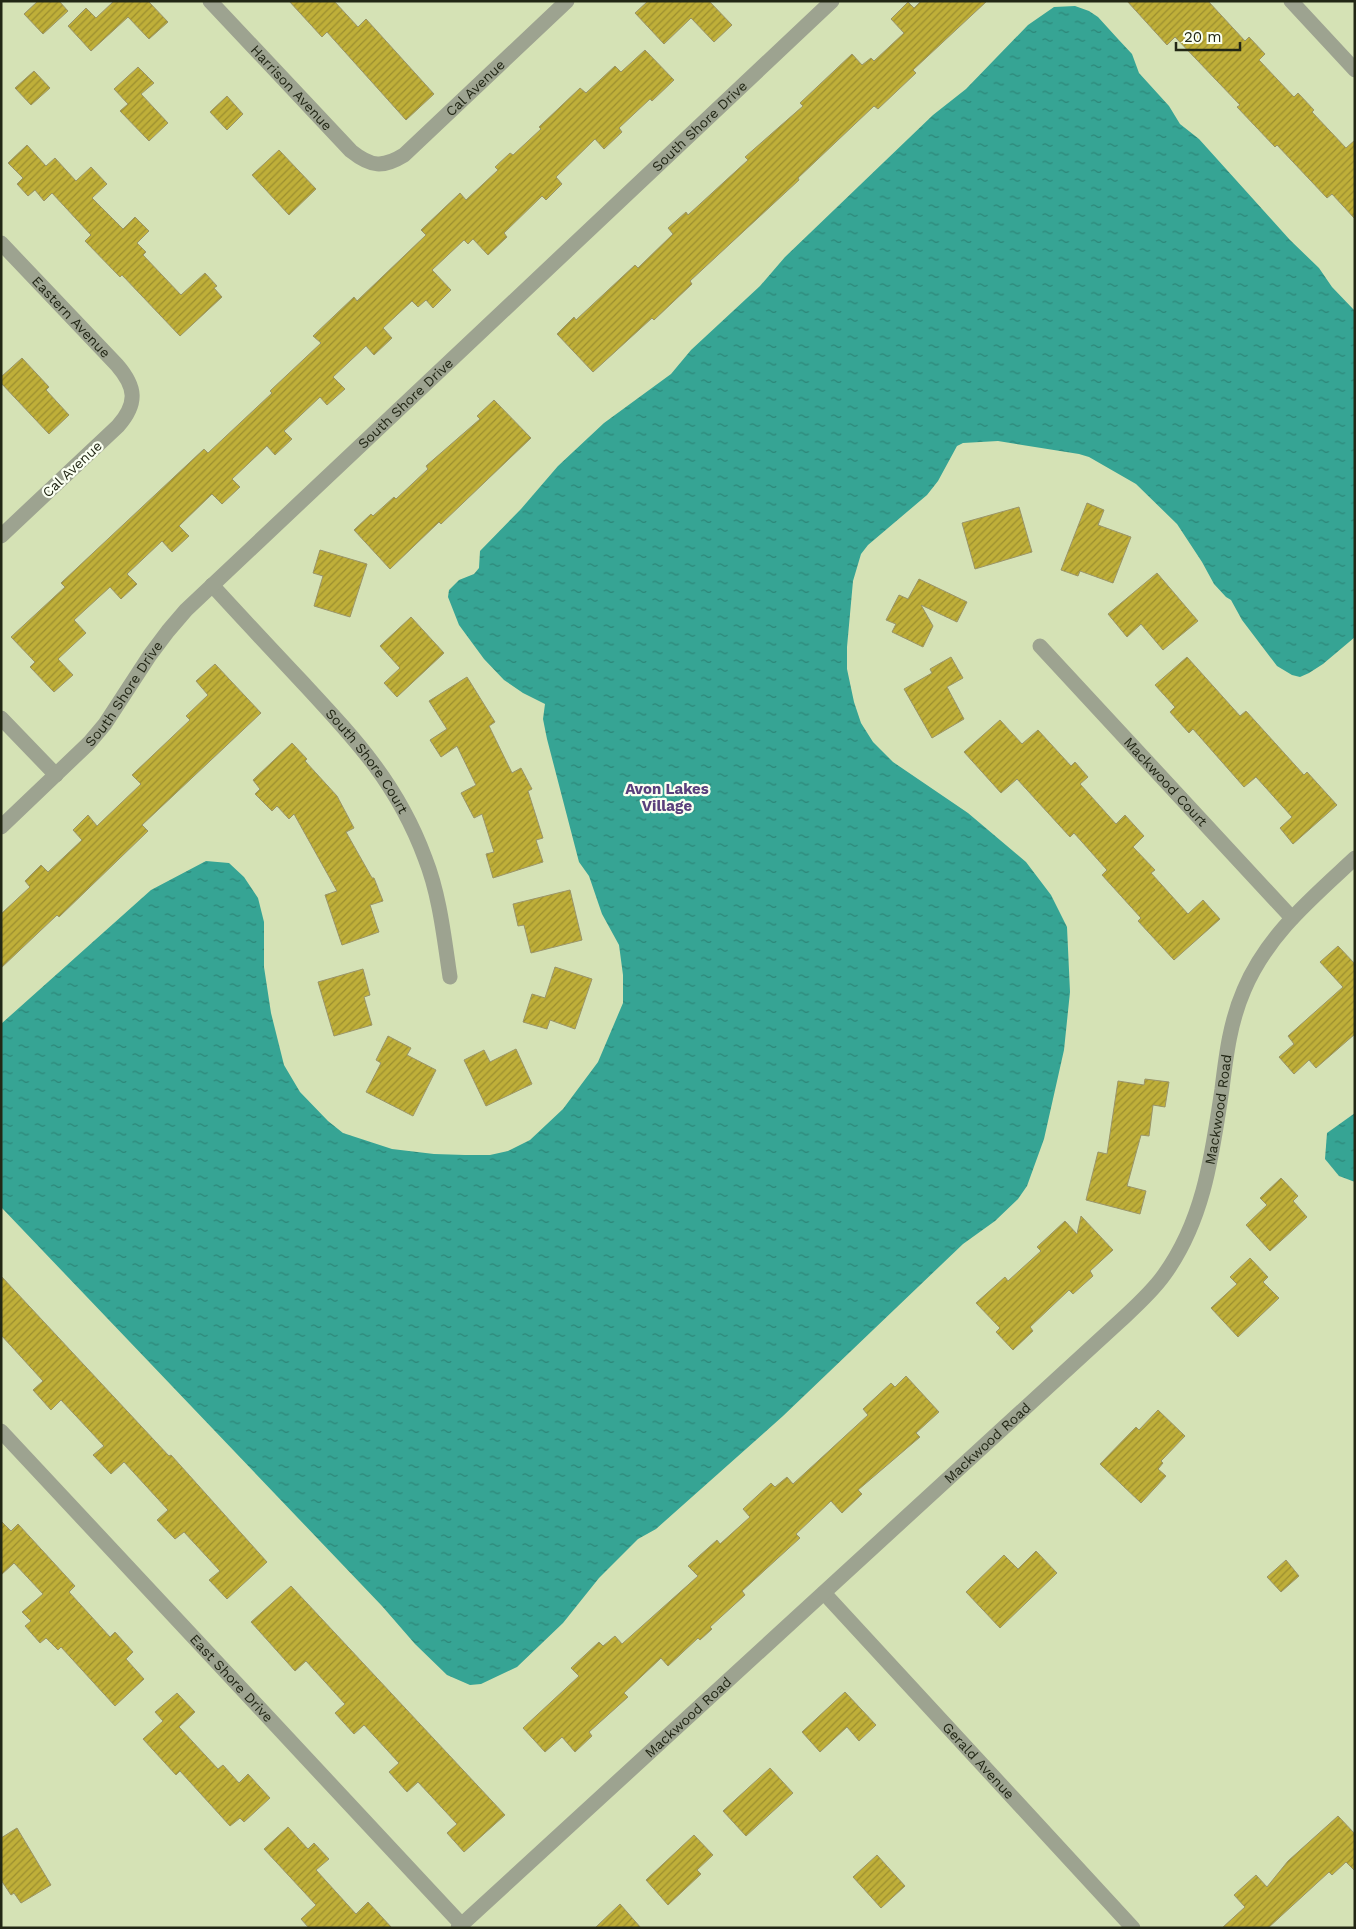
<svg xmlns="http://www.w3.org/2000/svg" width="1356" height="1929" font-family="'Work Sans',sans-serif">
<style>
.water{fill:url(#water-ripples)}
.building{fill:url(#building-hatch);stroke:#9a9468}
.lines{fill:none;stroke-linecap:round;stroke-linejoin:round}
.minor{stroke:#9da390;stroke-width:15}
.labels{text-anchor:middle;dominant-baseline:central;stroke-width:4.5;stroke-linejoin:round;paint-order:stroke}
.street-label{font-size:14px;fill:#222715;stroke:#fafff1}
.neighbourhood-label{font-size:15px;font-weight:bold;fill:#59407c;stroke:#fafff1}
</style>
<defs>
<pattern id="water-ripples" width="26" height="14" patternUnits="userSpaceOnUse" patternTransform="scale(1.25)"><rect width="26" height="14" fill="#36a494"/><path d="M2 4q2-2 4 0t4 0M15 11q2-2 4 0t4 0" fill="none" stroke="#2d8678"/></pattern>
<pattern id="building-hatch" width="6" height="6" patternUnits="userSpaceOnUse" patternTransform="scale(1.25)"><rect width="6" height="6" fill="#bfaf39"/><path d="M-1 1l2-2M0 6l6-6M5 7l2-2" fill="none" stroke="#9b8e2f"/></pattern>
</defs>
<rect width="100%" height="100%" fill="#d5e2b5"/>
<g class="water">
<path d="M1075,6L1089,11L1098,17L1118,39L1132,54L1139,73L1169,106L1180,124L1199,139L1290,240L1319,268L1332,287L1355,311V637L1323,664L1309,673L1300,677L1292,675L1277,666L1242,620L1231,600L1226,597L1214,584L1202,562L1177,524L1136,484L1089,457L1079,454L998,441L963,443L957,446L938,481L927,495L868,545L861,554L853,581L847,647V669L854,702L861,723L873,742L893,762L968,813L1026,862L1051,895L1067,927L1070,992L1064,1050L1044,1139L1027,1186L1018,1199L995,1221L963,1244L783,1416L656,1529L638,1539L599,1578L563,1623L517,1667L481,1684L470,1685L447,1675L415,1644L382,1606L1,1207V1024L151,890L206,861L229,863L244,877L258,898L264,922V967L271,1013L284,1065L300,1092L328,1121L343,1133L392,1149L434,1154L465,1155H490L508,1151L530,1140L563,1109L598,1062L623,1003V975L619,945L602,914L589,876L579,862L547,739L543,719L545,704L523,693L504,680L484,659L459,625L448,597L449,590L459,580L474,574L479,568L480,551L521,509L558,466L604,423L671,374L691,350L760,286L785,257L933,115L966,89L1028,25L1054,7Z"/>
<path d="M1355,1113V1182L1339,1176L1325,1159L1327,1133Z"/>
</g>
<g class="building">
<path d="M38,1H59L68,11L43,34L24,14Z"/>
<path d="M114,1H148L168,22L149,39L128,17L91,51L68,26L86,8L96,18Z"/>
<path d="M289,1H334L358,27L366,19L434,94L406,120L327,32L322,37Z"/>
<path d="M648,1H709L732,25L714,42L691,18L664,44L635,13Z"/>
<path d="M921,1H987L913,70L916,73L878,109L874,106L798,178L799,180L690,281L692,284L654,320L652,318L593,372L557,334L574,317L576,320L635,265L638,268L673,234L668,228L686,212L688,215L748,160L745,157L803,106L800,103L852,54L862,65L871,58L874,61L904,33L891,19L908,2L914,8Z"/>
<path d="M1127,1H1208L1245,41L1249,37L1265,54L1259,60L1294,97L1298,93L1314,110L1312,112L1346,148L1355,140V219L1332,194L1327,198L1277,145L1275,147L1237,107L1240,105L1175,37L1167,45Z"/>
<path d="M645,50L674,80L652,101L650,99L619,128L622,132L604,149L595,139L556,177L562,184L546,200L542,196L504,233L507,237L488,255L473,239L468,244L464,240L432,270L451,290L433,308L426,300L418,307L412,301L383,328L392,338L374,355L366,346L333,377L345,389L327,405L320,397L284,431L292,439L275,455L267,446L232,479L240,487L222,504L212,494L179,526L189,536L172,552L162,541L127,574L137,584L121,599L110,587L74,620L86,633L58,659L73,675L54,692L30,667L35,662L11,637L65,587L61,583L204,449L208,453L272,393L270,391L321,343L313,336L354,297L357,301L426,235L421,230L460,193L466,200L498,170L495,167L510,153L513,155L541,129L539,127L580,88L586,93L615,66L621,72Z"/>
<path d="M138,67L154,83L141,94L168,123L149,141L120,111L128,104L114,89Z"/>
<path d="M34,71L50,88L31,105L15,88Z"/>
<path d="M227,96L243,114L227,130L210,112Z"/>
<path d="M27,145L46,166L55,158L76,181L91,167L107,184L92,198L123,229L135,217L149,231L137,243L146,252L143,255L181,295L205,273L217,286L214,288L222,297L180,336L122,275L120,277L85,241L91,235L52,193L44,201L35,190L28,196L17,184L23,178L8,163Z"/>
<path d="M279,150L316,189L289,215L252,175Z"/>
<path d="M22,358L49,387L46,390L69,415L49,434L1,383V377Z"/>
<path d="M494,400L531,438L441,524L439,522L390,569L354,530L371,514L373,516L394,497L396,499L428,469L426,466L480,419L477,416Z"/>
<path d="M1087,503L1104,510L1098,525L1131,537L1113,583L1080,571L1078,576L1061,570Z"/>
<path d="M1019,507L1032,552L975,569L962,523Z"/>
<path d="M320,550L367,564L350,617L314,606L323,576L313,573Z"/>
<path d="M1157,573L1198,621L1163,650L1141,624L1127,637L1108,614Z"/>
<path d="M919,579L967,602L957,622L921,605L933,626L923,647L892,632L896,624L886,620L899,595L908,599Z"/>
<path d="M411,617L444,653L397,697L384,683L400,668L380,646Z"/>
<path d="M951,657L963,678L947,687L964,719L932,738L904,689L932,673L930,669Z"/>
<path d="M1187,657L1240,716L1246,711L1304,775L1307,772L1337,805L1293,844L1280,828L1292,817L1256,777L1244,787L1193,729L1189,733L1170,712L1175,707L1155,685Z"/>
<path d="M215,664L261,713L142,825L148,831L59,917L57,915L1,968V914L30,887L25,881L41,865L48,872L82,840L73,830L88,815L97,826L141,784L132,775L190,720L186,716L208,695L196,681Z"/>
<path d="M467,677L495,722L489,726L512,773L521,768L532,789L528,791L543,838L536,840L543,862L493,878L486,854L494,852L482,814L474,818L461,793L476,785L457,746L441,757L430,740L447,729L429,701Z"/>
<path d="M1000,720L1022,744L1038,730L1071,766L1075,762L1088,777L1080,784L1116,824L1125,815L1144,836L1133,847L1155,870L1151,873L1188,914L1203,900L1220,919L1174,960L1138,921L1141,918L1102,875L1107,870L1074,833L1070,837L1017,779L1001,793L964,752Z"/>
<path d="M292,743L307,759L305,761L337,796L354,828L346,832L372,878H374L383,901L370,905L379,932L342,945L325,895L337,891L294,814L289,819L277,806L272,811L255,794L260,789L253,780Z"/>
<path d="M570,890L582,940L531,953L524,925L518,926L513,904Z"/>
<path d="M1338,946L1355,964V1034L1316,1068L1309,1060L1294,1074L1279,1057L1294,1044L1288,1036L1343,987L1320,962Z"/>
<path d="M555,967L592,979L575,1029L550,1020L547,1029L523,1022L532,994L545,998Z"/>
<path d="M363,969L370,995L364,997L372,1025L334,1036L318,982Z"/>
<path d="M388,1036L411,1048L407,1055L436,1070L413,1116L366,1092L381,1063L376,1060Z"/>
<path d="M516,1049L532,1084L486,1106L464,1060L484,1050L490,1062Z"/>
<path d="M1145,1079L1169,1082L1165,1107L1153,1105L1149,1136L1141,1135L1127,1186L1146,1191L1140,1214L1086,1200L1098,1152L1107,1154L1118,1081L1144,1085Z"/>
<path d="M1281,1178L1298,1196L1293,1201L1307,1217L1270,1251L1246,1225L1267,1205L1260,1198Z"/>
<path d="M1081,1216L1113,1250L1090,1271L1093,1276L1073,1294L1069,1290L1030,1327L1033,1331L1013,1350L996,1332L1000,1328L976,1303L1005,1277L1008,1281L1041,1251L1037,1247L1065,1221L1077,1234Z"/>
<path d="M1250,1258L1268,1277L1263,1282L1279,1298L1238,1337L1211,1308L1237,1284L1230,1277Z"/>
<path d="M1,1276L169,1456L171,1455L267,1562L227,1599L209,1580L220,1571L184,1532L175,1539L157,1520L168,1510L124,1462L111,1474L93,1455L104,1446L61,1400L51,1410L33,1390L43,1381L1,1335Z"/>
<path d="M906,1376L939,1412L916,1433L920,1437L858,1490L862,1494L842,1513L831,1501L796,1534L800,1538L742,1591L745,1595L710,1627L712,1629L700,1640L698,1638L668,1666L661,1658L624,1693L628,1697L589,1732L592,1736L575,1752L562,1737L545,1752L523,1728L579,1676L571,1668L599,1642L603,1646L615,1636L622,1644L698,1576L688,1566L717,1540L720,1544L750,1517L743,1509L771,1483L775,1487L787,1477L793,1484L868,1415L863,1409L891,1383L895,1387Z"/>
<path d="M1158,1410L1185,1436L1161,1461L1163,1463L1158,1469L1166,1476L1141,1503L1100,1464L1136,1427L1139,1430Z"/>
<path d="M1,1521L11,1531L18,1524L75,1586L69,1592L110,1637L115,1632L133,1652L126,1659L144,1679L115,1706L61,1647L58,1650L46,1638L40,1643L25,1626L31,1621L22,1612L43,1594L14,1563L1,1575Z"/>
<path d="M1036,1551L1057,1573L1000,1628L966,1592L1004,1555L1018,1569Z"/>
<path d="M1286,1560L1299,1576L1281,1592L1267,1577Z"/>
<path d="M291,1586L505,1815L464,1852L447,1833L457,1824L418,1782L407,1792L389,1772L399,1763L364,1725L354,1734L335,1713L345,1704L306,1661L295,1671L251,1622Z"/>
<path d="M845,1692L876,1725L859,1741L847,1727L820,1752L802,1732Z"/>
<path d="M177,1693L195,1712L179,1727L218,1769L223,1765L239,1783L248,1774L270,1798L244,1822L240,1818L230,1826L180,1771L176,1775L143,1739L163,1721L155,1712Z"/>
<path d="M770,1768L793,1793L746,1836L723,1811Z"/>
<path d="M1338,1816L1355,1834V1871L1346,1862L1332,1875L1329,1872L1268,1928H1222L1245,1907L1234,1895L1256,1875L1267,1887L1288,1861Z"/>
<path d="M288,1827L308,1849L314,1843L329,1859L316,1870L356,1914L368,1902L392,1928H309L301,1919L316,1905L264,1849Z"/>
<path d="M17,1828L51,1885L21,1903L14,1893L11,1895L1,1880V1838Z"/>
<path d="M694,1835L713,1855L697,1870L701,1874L668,1905L646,1880Z"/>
<path d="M877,1855L905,1886L881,1908L853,1877Z"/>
<path d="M620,1904L641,1928H595Z"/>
</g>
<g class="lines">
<g class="minor">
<path id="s1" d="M210,1L351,151C371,167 383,168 404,155L567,1"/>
<path d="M1291,1L1355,70"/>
<path id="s2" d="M1,243L117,365C136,387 138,403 118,426L1,536"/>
<path id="s3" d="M212,585C243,619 274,652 305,685C357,741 398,785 425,858C440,896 444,938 450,977"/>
<path id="s4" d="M1040,646L1292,918"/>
<path d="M1,718L56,775"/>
<path id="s5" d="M1,827L89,743L105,724L150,655L168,631L186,610L832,1"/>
<path id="s6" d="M1,1431L462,1925"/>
<path id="s7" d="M824,1593L1133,1928"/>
<path id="s8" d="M458,1928L1120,1321C1135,1307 1152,1292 1164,1275C1204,1220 1212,1155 1222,1089C1226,1056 1230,1022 1244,990C1267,935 1312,898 1355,858"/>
</g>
</g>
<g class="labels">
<g class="street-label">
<text stroke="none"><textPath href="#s1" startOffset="362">Cal Avenue</textPath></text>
<text stroke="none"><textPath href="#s1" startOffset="119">Harrison Avenue</textPath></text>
<text stroke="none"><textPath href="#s5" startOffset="992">South Shore Drive</textPath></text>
<text stroke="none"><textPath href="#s2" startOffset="102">Eastern Avenue</textPath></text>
<text stroke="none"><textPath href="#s5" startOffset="588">South Shore Drive</textPath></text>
<text transform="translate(72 469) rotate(-43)">Cal Avenue</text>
<text stroke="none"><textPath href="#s5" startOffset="182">South Shore Drive</textPath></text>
<text stroke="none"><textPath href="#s3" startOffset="235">South Shore Court</textPath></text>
<text stroke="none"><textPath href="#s4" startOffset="185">Mackwood Court</textPath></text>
<text stroke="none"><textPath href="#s8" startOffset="1138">Mackwood Road</textPath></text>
<text stroke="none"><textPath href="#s8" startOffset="718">Mackwood Road</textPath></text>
<text stroke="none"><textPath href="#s6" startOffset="338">East Shore Drive</textPath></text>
<text stroke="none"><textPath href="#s8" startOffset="312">Mackwood Road</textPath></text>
<text stroke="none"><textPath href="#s7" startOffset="228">Gerald Avenue</textPath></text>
</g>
<g class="neighbourhood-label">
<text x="667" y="789">Avon Lakes<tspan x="667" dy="17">Village</tspan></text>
</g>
</g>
<rect width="1356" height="1929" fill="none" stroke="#222715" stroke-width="5"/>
<path d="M1176 42v8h64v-8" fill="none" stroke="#222715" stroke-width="2.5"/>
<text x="1184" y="42" font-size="15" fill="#222715" stroke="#fafff1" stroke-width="4" paint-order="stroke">20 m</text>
</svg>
